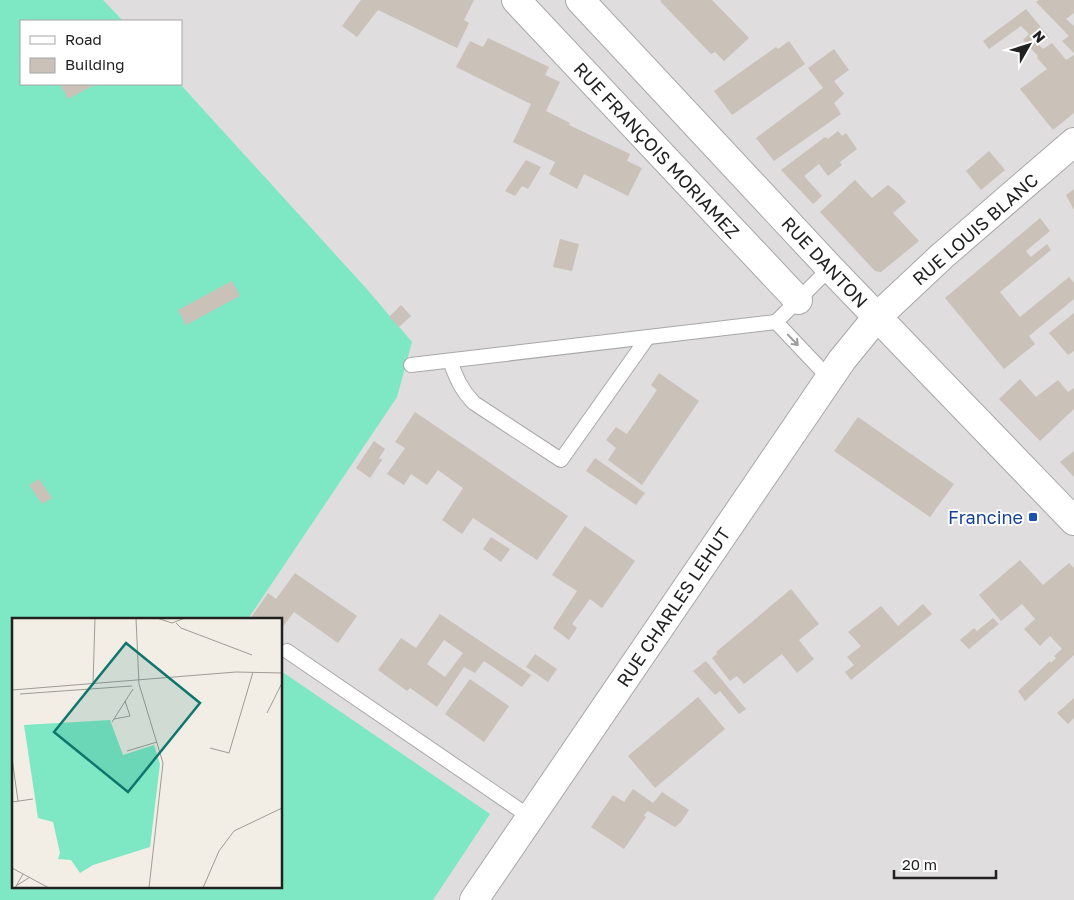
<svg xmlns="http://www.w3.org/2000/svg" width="1074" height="900" font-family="'Golos Text',sans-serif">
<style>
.residential{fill:#dfdddd;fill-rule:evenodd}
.pitch{fill:#7de8c3}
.building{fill:#cac1b9;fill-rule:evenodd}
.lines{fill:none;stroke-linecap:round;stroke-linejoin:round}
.service-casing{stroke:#a8a8a8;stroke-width:16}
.minor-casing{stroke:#a8a8a8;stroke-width:30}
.tertiary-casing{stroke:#a8a8a8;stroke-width:30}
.service{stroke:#fff;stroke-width:14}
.minor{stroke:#fff;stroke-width:28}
.tertiary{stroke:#fff;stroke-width:28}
.oneway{stroke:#9b9b9b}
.transit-dot{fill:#1a4fb4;stroke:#fff;stroke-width:2}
.labels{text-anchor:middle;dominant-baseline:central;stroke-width:4;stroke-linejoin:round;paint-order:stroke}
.street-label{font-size:18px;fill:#212121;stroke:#fff}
.transit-label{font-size:18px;fill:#164399;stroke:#fff;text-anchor:end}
.inset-road{fill:none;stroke:#9e9c97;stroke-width:1}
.view{fill:#0f766e;fill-opacity:0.15;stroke:#0f766e;stroke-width:2.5}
.inset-edge{fill:none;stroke:#212121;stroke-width:2.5}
</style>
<rect width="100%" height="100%" fill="#f2eee6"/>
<path class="residential" d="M0,0H1074V900H0ZM21,21H181V84H21ZM14,619H281V886H14Z"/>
<path class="pitch" d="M0,0H103L123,21H21V84H180L365,287L412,342L397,397L248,619H14V886H281V671L490,814L433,900H0Z"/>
<g class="building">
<path d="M361,0H474L464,20L469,23L457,48L378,10L357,37L342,26Z"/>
<path d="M662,0H712L749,38L724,61L715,52L711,54L660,1Z"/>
<path d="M1039,0H1074V13L1066,19L1074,26V53L1062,41L1069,36L1036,2Z"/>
<path d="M1026,9L1049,37L1039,45L1043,49L1052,43L1066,60L1074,55V113L1053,130L1020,89L1047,69L1037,58L1038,56L1023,40L1029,34L1021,26L989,49L983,41Z"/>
<path d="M488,38L549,67L545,75L560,82L546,111L570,123L569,125L630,154L627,161L642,168L628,196L584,174L577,189L549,174L555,162L513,142L531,104L456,67L470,41L483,47Z"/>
<path d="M789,41L805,64L732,115L714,91L776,47L778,49Z"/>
<path d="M834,49L849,70L834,81L844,94L834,103L841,114L774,161L756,138L823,88L808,68Z"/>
<path d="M60,84H96L68,99Z"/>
<path d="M838,131L842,136L846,133L857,149L840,162L842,165L828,176L819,164L804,176L822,196L813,204L781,170L825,137L828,139Z"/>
<path d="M989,151L1005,170L981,190L966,171Z"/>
<path d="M526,160L541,167L528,189L522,186L515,196L505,191Z"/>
<path d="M855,180L872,198L888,185L899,194L906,202L893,213L919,241L881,272L875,271L820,212Z"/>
<path d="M1074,189V210L1066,195Z"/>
<path d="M1040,218L1050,231L1026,251L1031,257L1047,244L1051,250L1000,292L1020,317L1069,277L1074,283V299L1029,336L1035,344L1004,369L945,298Z"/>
<path d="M560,239L579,244L572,271L553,267Z"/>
<path d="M232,281L240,296L186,325L178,310Z"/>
<path d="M401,305L411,316L399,327L389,317Z"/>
<path d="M1074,313V351L1068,355L1049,333Z"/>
<path d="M659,373L699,401L642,485L608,460L616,448L606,440L616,427L627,434L657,390L651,385Z"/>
<path d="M1020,379L1036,397L1058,380L1068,392L1074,388V409L1040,441L999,399Z"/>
<path d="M415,412L568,516L537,560L473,518L462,534L442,520L463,488L438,470L427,485L411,474L404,485L387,474L405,448L395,442Z"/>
<path d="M858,417L954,484L930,517L834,451Z"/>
<path d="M374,441L385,449L379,458L382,460L370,478L356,468Z"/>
<path d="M1074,451V477L1060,462Z"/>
<path d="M595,458L645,493L636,505L586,471Z"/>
<path d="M39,479L52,498L42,504L29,485Z"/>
<path d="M585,526L635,561L602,608L590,599L572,624L577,628L569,640L553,628L577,591L552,575Z"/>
<path d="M491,537L510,549L501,562L483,549Z"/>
<path d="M1020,560L1043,585L1069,563L1074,568V655L1025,701L1018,691L1050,661L1051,663L1056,658L1054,656L1062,649L1050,636L1040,646L1024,629L1035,619L1022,604L1001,621L979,595Z"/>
<path d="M295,573L357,616L338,643L294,612L281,629V619H250L268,593L276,599Z"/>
<path d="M791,589L819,624L799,640L814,659L797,673L782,654L744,684L737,676L730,681L712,658L717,654L716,652Z"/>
<path d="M923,604L932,614L851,680L845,672L854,665L847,657L861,646L848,632L881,606L898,626Z"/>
<path d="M440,614L531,675L522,687L484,661L475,673L464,667L437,707L410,688L407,691L378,670L401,638L416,648ZM444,640L463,653L445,677L427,664Z"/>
<path d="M993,618L999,624L969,649L960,640L974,628L977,631Z"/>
<path d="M535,654L557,669L548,682L526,667Z"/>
<path d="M706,661L746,709L739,714L720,691L715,695L693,671Z"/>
<path d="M470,679L509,706L484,742L445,714Z"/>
<path d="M698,697L725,729L655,788L628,756Z"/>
<path d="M1074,698V718L1068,724L1057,713Z"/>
<path d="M633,789L653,803L662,792L689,810L681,822L675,827L648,811L644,815L646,817L624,849L591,827L613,795L624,802Z"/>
</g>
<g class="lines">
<g class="service-casing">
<g id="service">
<path d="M450,361C456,377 461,390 474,403L561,460L648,337"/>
<path d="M411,365L776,322"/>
<path d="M829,378L776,322L830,268"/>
<path d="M287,651L530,817"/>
</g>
</g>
<g class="minor-casing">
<g id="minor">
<path d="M516,0L798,300"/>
<path d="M877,317L942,256L1074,142"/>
</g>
</g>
<g class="tertiary-casing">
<g id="tertiary">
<path d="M580,0L830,268L1074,521"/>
<path d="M474,900L842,360L877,317"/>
</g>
</g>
<use href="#service" class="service"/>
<use href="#minor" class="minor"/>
<use href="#tertiary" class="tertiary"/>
</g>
<defs><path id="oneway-shaft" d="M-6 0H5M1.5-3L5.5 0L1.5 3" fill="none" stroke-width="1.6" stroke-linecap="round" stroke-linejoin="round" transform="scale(1.25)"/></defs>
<use class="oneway" href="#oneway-shaft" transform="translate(793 340) rotate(46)"/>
<rect class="transit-dot" x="1028" y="512" width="10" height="10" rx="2.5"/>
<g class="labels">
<g class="street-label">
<text transform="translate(657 150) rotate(47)">RUE FRANÇOIS MORIAMEZ</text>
<text transform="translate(975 229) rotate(-41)">RUE LOUIS BLANC</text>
<text transform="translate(825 262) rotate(47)">RUE DANTON</text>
<text transform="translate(673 607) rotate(-56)">RUE CHARLES LEHUT</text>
</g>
<g class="transit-label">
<text x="1023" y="517">Francine</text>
</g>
</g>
<g transform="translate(12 618)">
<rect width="270" height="270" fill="#f2eee6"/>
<path d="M98,102L111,137L142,127L148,146L138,229L81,247L68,255L59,242L46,241L48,235L41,204L26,200L12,107Z" fill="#7de8c3"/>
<path class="inset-road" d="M124,0L127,66L151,145L137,270M145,0L160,5L173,0M164,5L169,10L240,37M81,66L83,0M0,72L224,54L270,55M8,76L120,68M255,95L270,65M102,101L118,98L113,83M100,104L121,71M198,130L217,135L241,54M115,133L145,124M0,140L6,183M0,184L21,181M0,250L37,270M4,268L18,259M3,270L11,256M191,270L207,233L222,213L270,190"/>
<path class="view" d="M114,25L188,85L116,174L42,114Z"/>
<rect width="270" height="270" class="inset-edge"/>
</g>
<rect x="20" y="20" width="162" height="65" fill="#ffffff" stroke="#a6a6a6"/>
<rect x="30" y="36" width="25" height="8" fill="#ffffff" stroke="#a6a6a6"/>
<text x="65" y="45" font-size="15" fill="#212121">Road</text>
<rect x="30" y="58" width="25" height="15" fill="#cac1b9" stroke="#a6a6a6"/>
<text x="65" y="70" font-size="15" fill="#212121">Building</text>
<g transform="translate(1029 45) rotate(51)" stroke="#ffffff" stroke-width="4" paint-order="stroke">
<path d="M0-4L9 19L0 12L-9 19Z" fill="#212121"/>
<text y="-8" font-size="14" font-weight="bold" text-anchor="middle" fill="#212121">N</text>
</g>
<path d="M894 870v8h102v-8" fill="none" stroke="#212121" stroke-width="2.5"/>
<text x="902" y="870" font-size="15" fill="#212121" stroke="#ffffff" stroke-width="4" paint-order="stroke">20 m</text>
</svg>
